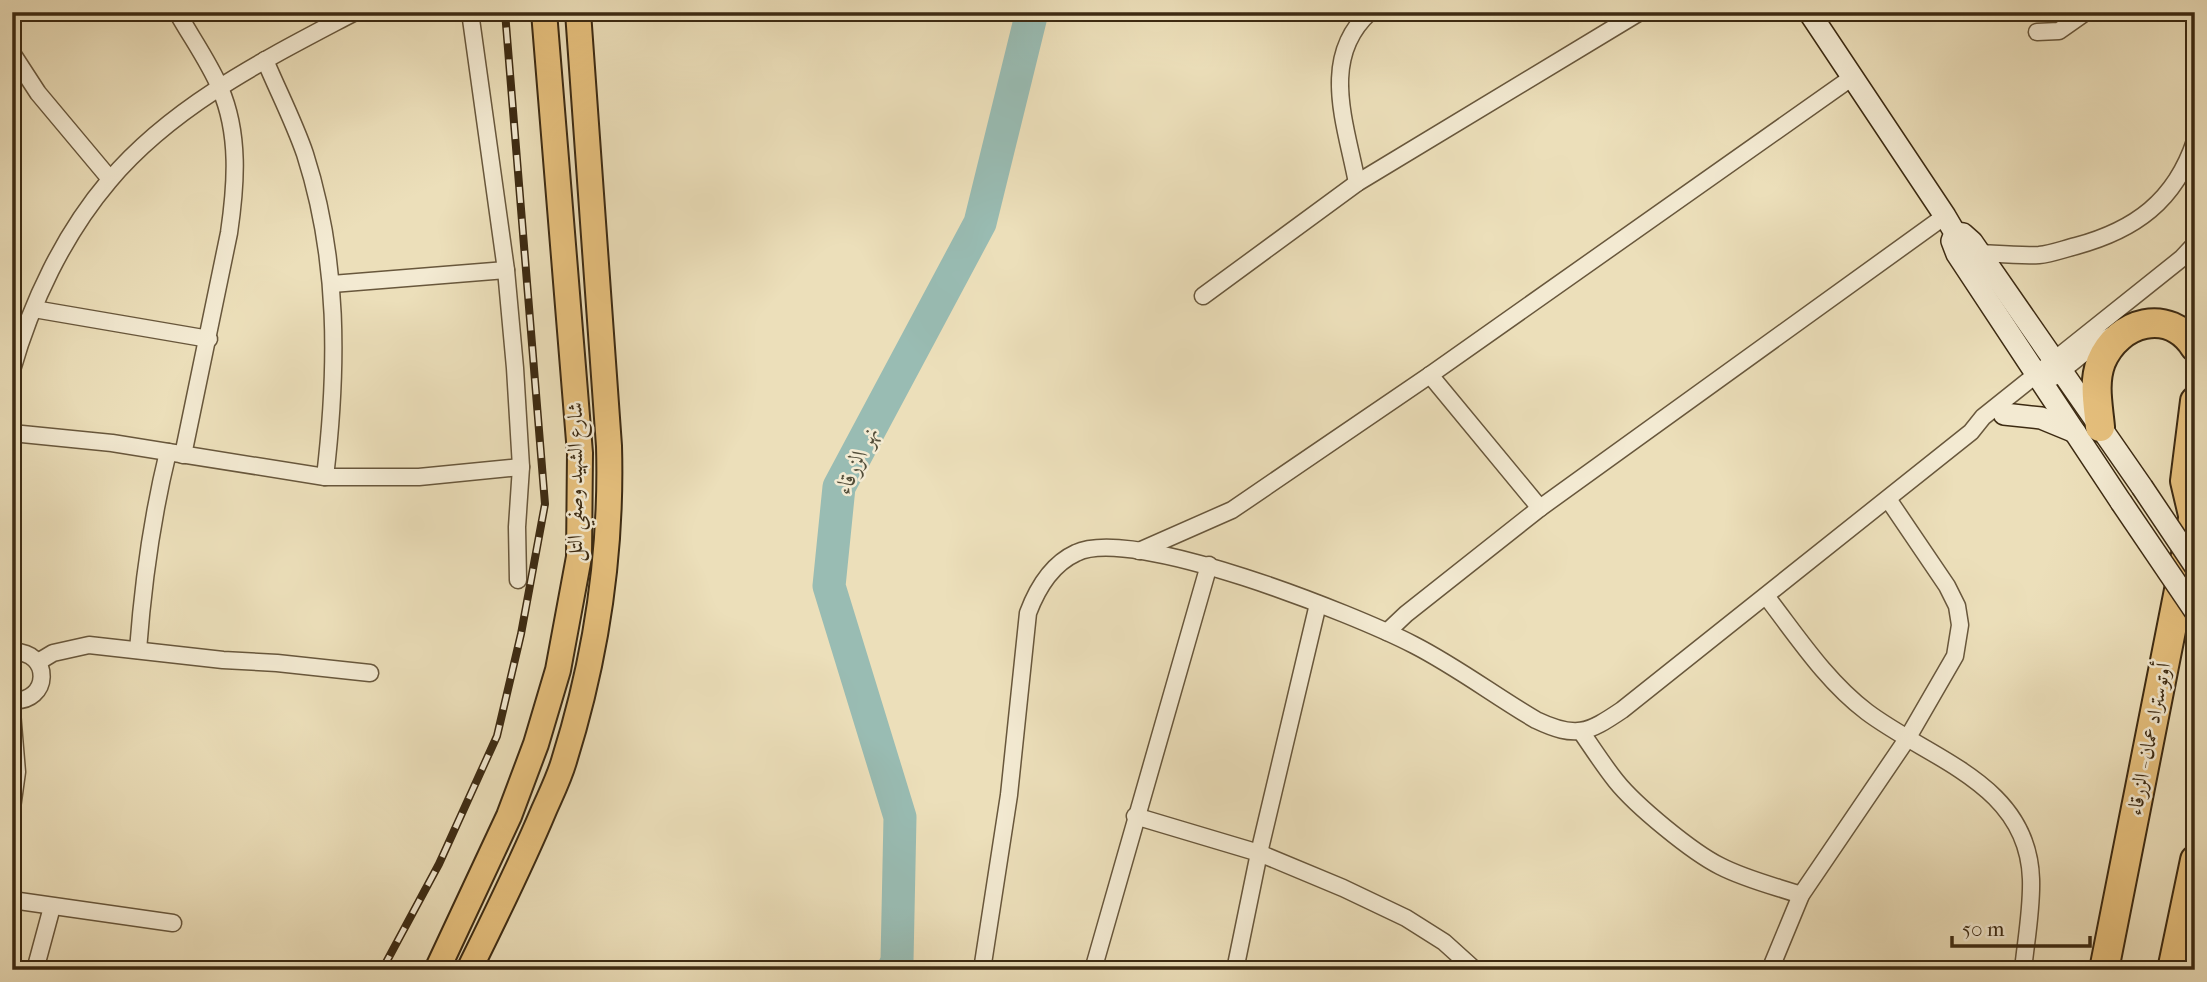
<svg xmlns="http://www.w3.org/2000/svg" width="2207" height="982" font-family="'IM FELL French Canon',Amiri,serif">
<style>
.lines{fill:none;stroke-linecap:round;stroke-linejoin:round}
.river{stroke:#99bcb3;stroke-width:33}
.street-casing{stroke:#68573c;stroke-width:19}
.secondary-casing{stroke:#3c2a12;stroke-width:24}
.primary-casing{stroke:#3c2a12;stroke-width:28}
.highway-casing{stroke:#3c2a12;stroke-width:32}
.street{stroke:#f3ead2;stroke-width:16}
.secondary{stroke:#f3ead2;stroke-width:21}
.primary{stroke:#e6c07d;stroke-width:24}
.highway{stroke:#e6c07d;stroke-width:28}
.rail-casing{stroke:#3c2a12;stroke-width:8}
.rail{stroke:#f3ead2;stroke-width:5;stroke-dasharray:16;stroke-linecap:butt}
.secondary-bridge-casing{stroke:#3c2a12;stroke-width:24;stroke-linecap:butt}
.secondary-bridge{stroke:#f3ead2;stroke-width:21}
.labels{text-anchor:middle;dominant-baseline:central;stroke-width:5;stroke-linejoin:round;paint-order:stroke}
.street-label{font-size:21px;fill:#3c2a12;stroke:#f3ead2}
.water-label{font-size:23px;font-style:italic;fill:#534e3a;stroke:#f3ead2}
</style>
<rect width="100%" height="100%" fill="#ecdfba"/>
<filter id="stains"><feTurbulence type="fractalNoise" baseFrequency=".00286" numOctaves="4"/><feColorMatrix values="0 0 0 0 .2 0 0 0 0 .09 0 0 0 0 .02 0 0 0 .5 -.17"/></filter>
<radialGradient id="worn" r=".72"><stop offset=".6" stop-color="#630" stop-opacity="0"/><stop offset="1" stop-color="#630" stop-opacity=".3"/></radialGradient>
<g class="lines">
<path class="river" d="M893,970L897,961L900,817L829,586L839,487L980,223L1032,12"/>
<g class="street-casing">
<g id="street">
<path d="M177,12C191,37 209,62 220,88C240,134 236,185 229,233L183,455"/>
<path d="M470,12L506,270L515,368L521,467L517,527L518,580"/>
<path d="M2037,32L2059,31L2086,12"/>
<path d="M12,53L38,93L110,179"/>
<path d="M265,60C278,91 294,122 305,154C339,260 338,367 325,477"/>
<path d="M1357,183C1346,124 1319,58 1370,12"/>
<path d="M1980,253C1999,254 2020,256 2039,255C2051,254 2064,249 2076,246C2135,230 2175,201 2195,141"/>
<path d="M332,284L506,270"/>
<path d="M1203,296L1357,183L1640,12"/>
<path d="M34,309L209,339"/>
<path d="M12,370C31,303 64,234 109,181C174,104 268,58 355,12"/>
<path d="M1430,375L1540,508"/>
<path d="M2054,377L2095,344L2112,335"/>
<path d="M12,433L112,443L168,452"/>
<path d="M1139,551L1232,510L1430,375L1854,76"/>
<path d="M1766,596C1797,636 1826,681 1867,712C1931,760 2028,784 2031,879C2032,909 2026,940 2023,970"/>
<path d="M1387,632L1406,614L1540,508L1945,216"/>
<path d="M138,650C143,583 152,517 168,452L325,477H419L521,467"/>
<path d="M12,652C53,650 50,704 12,700"/>
<path d="M38,662L53,653L89,645L223,660L277,663L370,673"/>
<path d="M12,712L17,772L12,808"/>
<path d="M1582,733C1593,749 1604,766 1616,781C1636,806 1692,852 1720,866C1745,879 1774,886 1801,895"/>
<path d="M1135,816L1259,853L1343,888L1406,918L1444,942L1475,970"/>
<path d="M12,900L173,923"/>
<path d="M35,970L52,907"/>
<path d="M982,970L1009,795L1028,613C1037,589 1052,564 1076,553C1132,525 1356,615 1414,645C1457,667 1495,696 1536,720C1576,739 1588,733 1622,710L1971,432L1983,417L2182,258L2195,244"/>
<path d="M1093,970L1209,565"/>
<path d="M1235,970L1259,853L1318,604"/>
<path d="M1770,970L1801,895L1907,739L1955,656L1960,625L1957,606L1947,586L1888,499"/>
</g>
</g>
<g class="secondary-casing">
<g id="secondary">
<path d="M1809,12L1945,216L1955,233L1952,241L1957,254L2121,502"/>
<path d="M1955,233L1963,234L1972,242L2142,487"/>
<path d="M2004,414L2041,418L2075,432"/>
</g>
</g>
<g class="primary-casing">
<g id="primary">
<path d="M437,970L509,816L536,744L558,670L579,557L580,453L544,12"/>
<path d="M469,970C495,917 521,865 544,810C551,794 559,778 564,761C596,659 612,552 609,446L578,12"/>
</g>
</g>
<g class="highway-casing">
<g id="highway">
<path d="M2100,427C2098,405 2093,383 2101,362C2118,321 2169,307 2195,347"/>
<path d="M2193,515L2185,481L2195,401"/>
<path d="M2104,970L2195,509"/>
<path d="M2172,970L2195,860"/>
</g>
</g>
<use href="#street" class="street"/>
<use href="#secondary" class="secondary"/>
<use href="#primary" class="primary"/>
<use href="#highway" class="highway"/>
<g class="rail-casing">
<path id="rail" d="M382,970L439,864L497,736L521,634L545,504L505,12"/>
</g>
<use href="#rail" class="rail"/>
<g class="secondary-bridge-casing">
<g id="secondary-bridge">
<path d="M2142,487L2195,566"/>
<path d="M2121,502L2195,611"/>
</g>
</g>
<use href="#secondary-bridge" class="secondary-bridge"/>
</g>
<g class="labels">
<g class="street-label">
<text transform="translate(575 482) rotate(-90)">شارع الشهيد وصفي التل</text>
<text transform="translate(2149 739) rotate(-79)">أوتوستراد عمان - الزرقاء</text>
</g>
<g class="water-label">
<text transform="translate(857 460) rotate(-65)">نهر الزرقاء</text>
</g>
</g>
<rect width="2207" height="982" fill="none" stroke="#ecdfba" stroke-width="42"/>
<rect x="14" y="14" width="2179" height="954" fill="none" stroke="#3c2a12" stroke-width="3.5"/>
<rect x="21" y="21" width="2165" height="940" fill="none" stroke="#3c2a12" stroke-width="2"/>
<path d="M1952 936v10h138v-10" fill="none" stroke="#3c2a12" stroke-width="3.5"/>
<text x="1962" y="936" font-size="21" fill="#3c2a12" stroke="#f3ead2" stroke-width="5" paint-order="stroke">50 m</text>
<rect width="100%" height="100%" filter="url(#stains)"/>
<rect width="100%" height="100%" fill="url(#worn)"/>
</svg>
